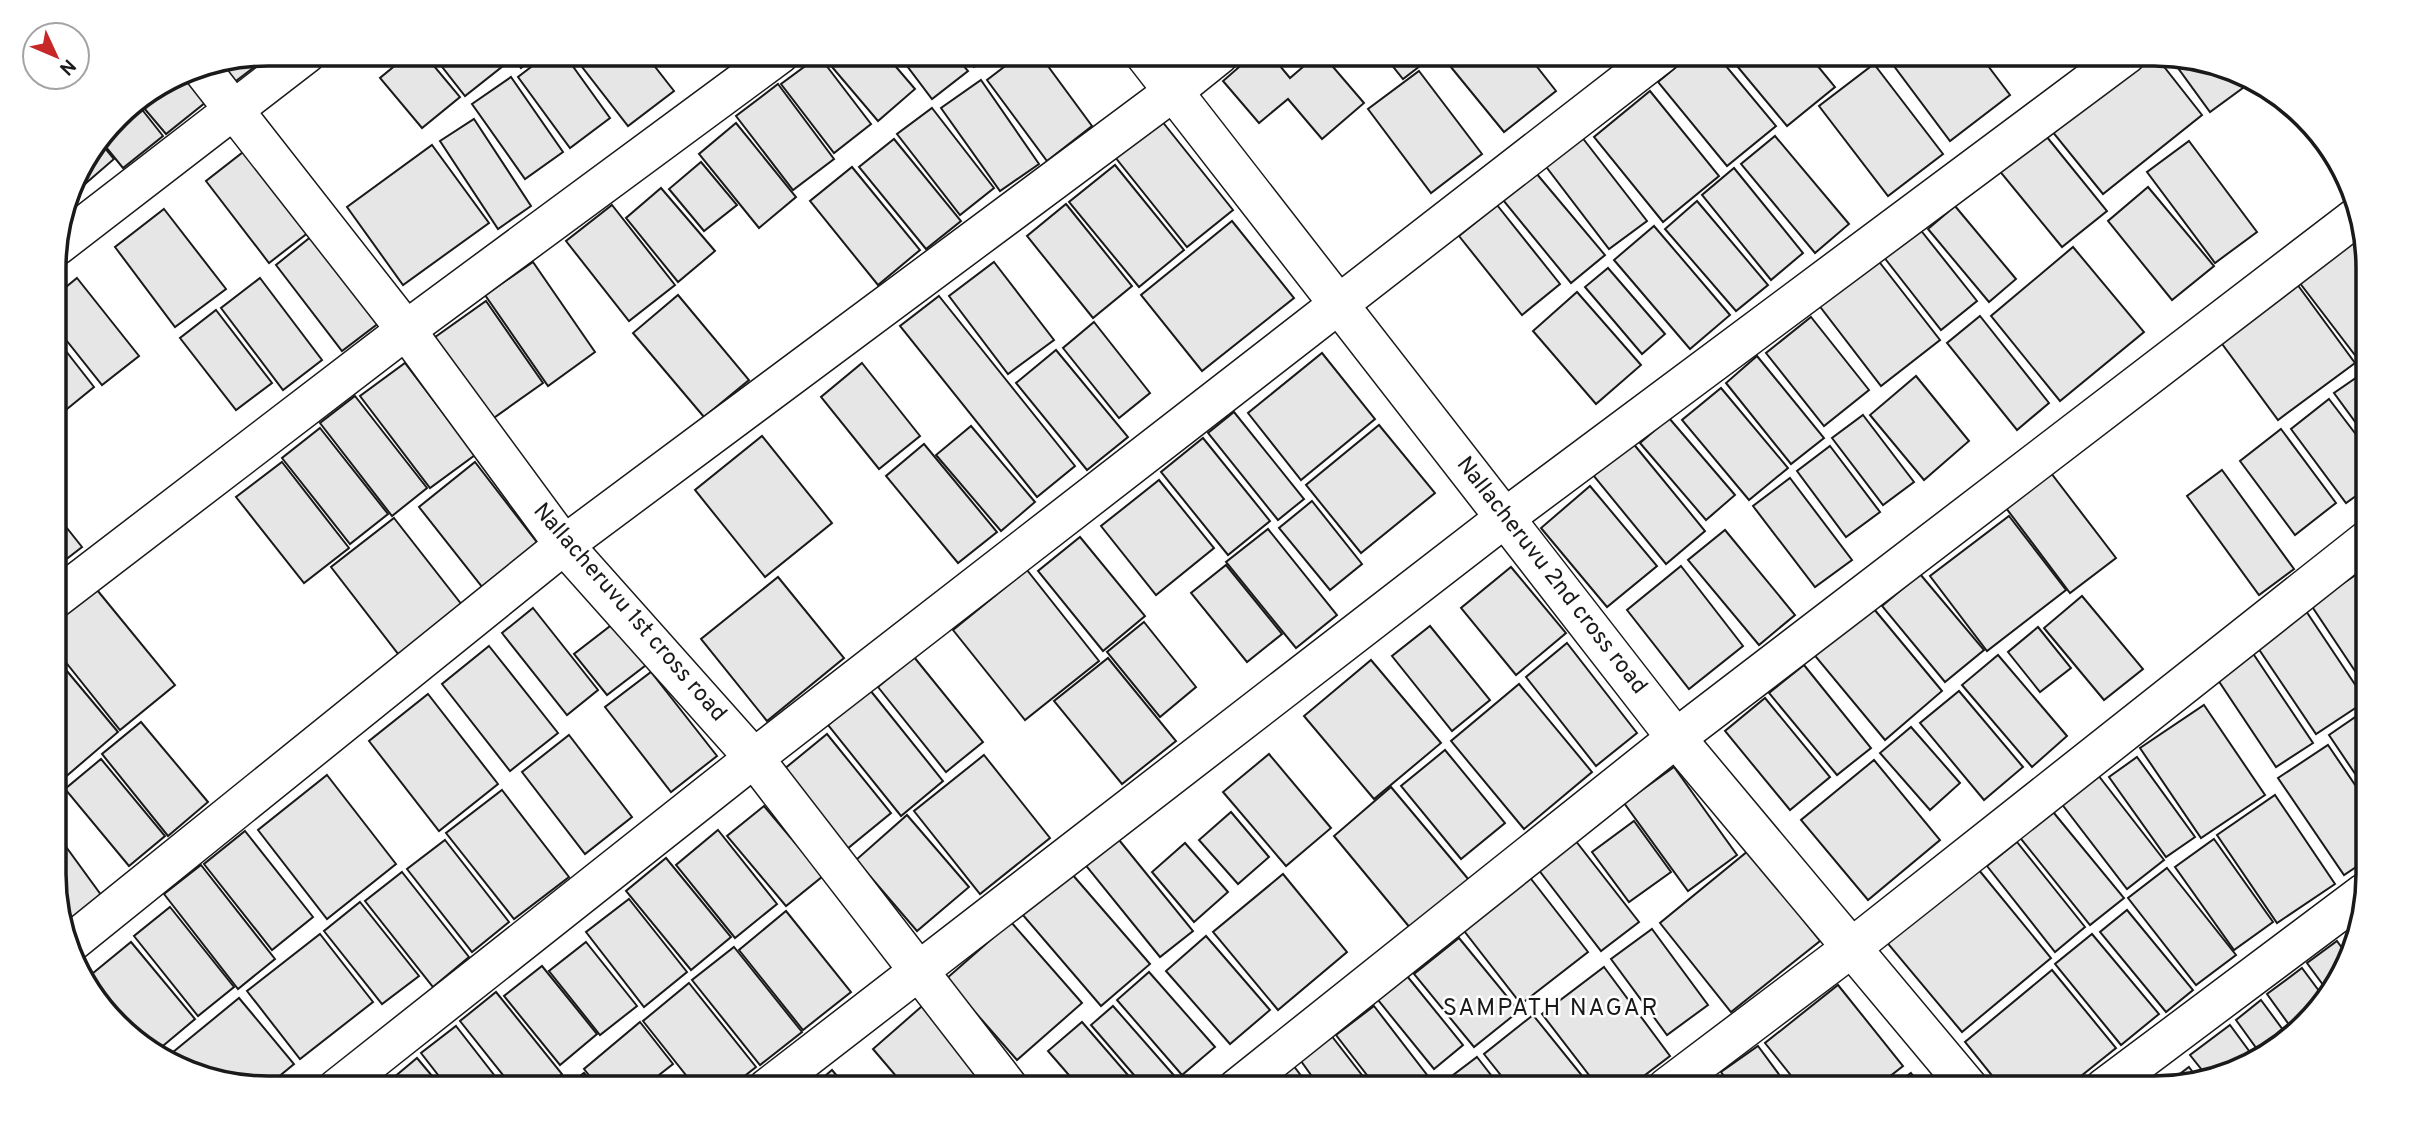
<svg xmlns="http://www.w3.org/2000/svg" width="2422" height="1143" font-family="Overpass,sans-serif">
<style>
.building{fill:#e6e6e6;stroke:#1a1a1a;stroke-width:2}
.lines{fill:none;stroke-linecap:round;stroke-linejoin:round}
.street-casing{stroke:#1a1a1a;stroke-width:41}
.street{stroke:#fff;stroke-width:38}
.labels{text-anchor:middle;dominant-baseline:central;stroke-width:5;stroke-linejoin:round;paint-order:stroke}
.street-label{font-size:23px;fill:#1a1a1a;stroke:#fff}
.neighbourhood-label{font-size:24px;letter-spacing:2px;fill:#1a1a1a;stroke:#fff}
.rim{fill:none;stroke:#1a1a1a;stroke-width:3.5}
</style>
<rect width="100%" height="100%" fill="#fff"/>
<g class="building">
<path d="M268,54L269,56L232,84L217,64Z"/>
<path d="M409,54H424L460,97L422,128L380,78Z"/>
<path d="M432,54H501L508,62L465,96Z"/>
<path d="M510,54H537L521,68Z"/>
<path d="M548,54H564L610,118L570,148L518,77Z"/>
<path d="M572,54H645L674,91L628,126Z"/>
<path d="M821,54H885L915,89L878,121Z"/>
<path d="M898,54H954L968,71L932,99Z"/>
<path d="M963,54H991L974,67Z"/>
<path d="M1021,54H1039L1092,126L1047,161L987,80Z"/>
<path d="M1254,54H1270L1290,78L1318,54H1322L1364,103L1322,139L1288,99L1259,123L1223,81Z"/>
<path d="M1383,54H1431L1433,56L1403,79Z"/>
<path d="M1454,54H1527L1556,91L1504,132L1446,61Z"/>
<path d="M1692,54H1716L1776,126L1727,166L1658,82Z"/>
<path d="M1727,54H1808L1835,87L1787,126Z"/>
<path d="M1885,54H1979L2010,95L1950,141Z"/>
<path d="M2136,54H2154L2202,115L2103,194L2047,125Z"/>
<path d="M819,56L871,124L834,153L781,84Z"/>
<path d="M2170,57L2236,71L2251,82L2210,112Z"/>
<path d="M1874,64L1943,154L1888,196L1819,106Z"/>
<path d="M1419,71L1482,154L1431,193L1368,109Z"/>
<path d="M183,73L206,102L166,134L138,101Z"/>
<path d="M511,77L563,152L525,179L472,104Z"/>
<path d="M981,80L1039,164L1000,191L941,108Z"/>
<path d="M778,84L834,159L793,190L736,116Z"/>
<path d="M1650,91L1719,176L1663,222L1594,137Z"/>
<path d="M136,102L163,136L123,168L101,141L127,108Z"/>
<path d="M932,108L994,188L960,215L897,134Z"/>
<path d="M474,119L531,206L498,229L440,141Z"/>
<path d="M1161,120L1233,210L1187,247L1115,157Z"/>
<path d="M736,123L796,197L759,228L699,154Z"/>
<path d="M2038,126L2107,211L2062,247L1993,163Z"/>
<path d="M1581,136L1647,221L1609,249L1544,164Z"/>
<path d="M1775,136L1849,224L1815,253L1741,164Z"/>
<path d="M894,139L961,221L926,249L859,167Z"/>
<path d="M2189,141L2257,232L2215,263L2147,172Z"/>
<path d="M100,142L114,159L78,190L73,184L76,174Z"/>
<path d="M432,145L489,223L403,285L347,207Z"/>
<path d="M247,149L309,232L269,263L206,181Z"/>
<path d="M701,162L737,205L704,231L669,189Z"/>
<path d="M1115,165L1184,250L1139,287L1069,202Z"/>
<path d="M852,167L920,250L878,285L810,201Z"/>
<path d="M1734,168L1803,253L1771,280L1702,195Z"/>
<path d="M1536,173L1605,255L1571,283L1503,200Z"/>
<path d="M2148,187L2214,266L2172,300L2108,221Z"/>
<path d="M661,188L715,251L678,282L626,218Z"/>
<path d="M1697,201L1768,285L1736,311L1665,229Z"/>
<path d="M1066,204L1132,286L1093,318L1027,236Z"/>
<path d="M612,205L675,285L629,321L566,241Z"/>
<path d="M1497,205L1560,284L1522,315L1459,236Z"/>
<path d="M1955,206L2016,279L1989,302L1928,229Z"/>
<path d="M164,209L226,289L175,327L115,247Z"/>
<path d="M1232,221L1294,298L1202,371L1141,295Z"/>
<path d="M1654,226L1730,315L1690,349L1614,260Z"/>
<path d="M1919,228L1977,301L1941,330L1883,256Z"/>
<path d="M2361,228L2366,241V358L2361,363L2296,278Z"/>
<path d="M318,231L384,319L342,351L276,265Z"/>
<path d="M2073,247L2144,332L2060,401L1991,316Z"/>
<path d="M1877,259L1940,340L1881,386L1818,304Z"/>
<path d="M533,262L595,352L548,386L485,295Z"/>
<path d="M994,262L1054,340L1008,374L949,296Z"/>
<path d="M1608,268L1665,334L1642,354L1585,287Z"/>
<path d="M77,278L139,356L102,385L55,326V296Z"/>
<path d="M260,278L322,360L283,390L221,308Z"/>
<path d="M2294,280L2355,363L2278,420L2217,337Z"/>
<path d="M1577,292L1641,365L1596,404L1533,331Z"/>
<path d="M678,295L749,380L704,417L633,333Z"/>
<path d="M939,296L1075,466L1037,497L900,326Z"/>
<path d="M486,301L543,383L488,422L431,340Z"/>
<path d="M216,310L272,383L236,410L180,338Z"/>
<path d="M1980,316L2049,403L2017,430L1947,343Z"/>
<path d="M1811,317L1869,390L1824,426L1766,353Z"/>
<path d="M1094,322L1150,393L1119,418L1063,348Z"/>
<path d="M55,337L94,387L56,418L55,416Z"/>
<path d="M1056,350L1128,437L1087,470L1016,383Z"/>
<path d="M1322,353L1375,419L1301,480L1248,413Z"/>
<path d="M1757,356L1824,438L1791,464L1726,383Z"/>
<path d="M405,363L475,455L430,488L360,396Z"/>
<path d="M862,363L920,436L879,469L821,397Z"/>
<path d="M2363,373L2366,378L2367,438L2334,393Z"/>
<path d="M1916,376L1969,441L1924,480L1870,415Z"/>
<path d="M1721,388L1788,468L1749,500L1682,420Z"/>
<path d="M355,396L427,488L392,516L320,423Z"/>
<path d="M2329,399L2367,449V488L2346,503L2291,429Z"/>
<path d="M1234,412L1304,499L1278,520L1208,433Z"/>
<path d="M1863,415L1914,482L1883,505L1832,438Z"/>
<path d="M1669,418L1735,495L1706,520L1640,443Z"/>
<path d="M1379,425L1435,493L1361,553L1306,485Z"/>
<path d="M971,426L1035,502L1001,531L936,455Z"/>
<path d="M320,428L388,514L350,544L282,458Z"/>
<path d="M2281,429L2336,503L2295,535L2240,461Z"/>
<path d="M762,436L832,523L765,577L695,490Z"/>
<path d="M1203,438L1270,521L1228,555L1161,472Z"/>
<path d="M1632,442L1705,531L1666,564L1593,475Z"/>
<path d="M924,444L997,532L958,563L886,476Z"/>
<path d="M1830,446L1880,512L1846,537L1797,471Z"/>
<path d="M282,462L349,548L304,583L236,497Z"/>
<path d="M475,462L539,545L483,588L419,507Z"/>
<path d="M2222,470L2294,569L2259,595L2187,496Z"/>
<path d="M2051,473L2116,558L2070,593L2006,508Z"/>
<path d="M1790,478L1852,560L1815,587L1753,506Z"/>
<path d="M1159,480L1214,548L1156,595L1101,526Z"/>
<path d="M1590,486L1657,566L1607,607L1541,528Z"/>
<path d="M1312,501L1362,564L1330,590L1279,528Z"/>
<path d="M55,513L82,547L55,568Z"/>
<path d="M2009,516L2066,590L1987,651L1930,576Z"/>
<path d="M394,518L462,605L399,655L331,567Z"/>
<path d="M1268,529L1337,615L1296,648L1226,562Z"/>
<path d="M1725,530L1795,615L1759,645L1688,560Z"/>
<path d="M1080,537L1145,616L1103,651L1038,571Z"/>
<path d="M1226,565L1282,634L1247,662L1191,593Z"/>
<path d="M1681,566L1743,646L1689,689L1627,610Z"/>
<path d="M1511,567L1566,633L1516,675L1461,608Z"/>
<path d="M1027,570L1099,661L1025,720L953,630Z"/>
<path d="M2363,570L2367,576V685L2365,686L2311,605Z"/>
<path d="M1920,574L1984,650L1945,682L1882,606Z"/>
<path d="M778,577L844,658L767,721L701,639Z"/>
<path d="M93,585L175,685L120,730L56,650V616Z"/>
<path d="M2082,596L2143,669L2104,700L2044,628Z"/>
<path d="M1869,603L1942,691L1885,740L1811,651Z"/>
<path d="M533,608L598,690L567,715L502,633Z"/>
<path d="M2304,608L2366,701L2316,734L2254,642Z"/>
<path d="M618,620L650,662L607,695L574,654Z"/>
<path d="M1144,622L1196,687L1160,717L1107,652Z"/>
<path d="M1430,626L1490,700L1452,731L1392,656Z"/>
<path d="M2038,627L2071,668L2040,692L2008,652Z"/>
<path d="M1567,643L1637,733L1596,766L1526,677Z"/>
<path d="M2246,643L2313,743L2276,767L2210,668Z"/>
<path d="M489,646L558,733L510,771L442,684Z"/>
<path d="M1998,655L2067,736L2032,767L1962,685Z"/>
<path d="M914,657L983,742L946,772L878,687Z"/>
<path d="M56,658L118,732L63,779L56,771Z"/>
<path d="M1108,658L1176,741L1122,784L1054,701Z"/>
<path d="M1371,660L1441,743L1374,799L1304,716Z"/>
<path d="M1804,665L1871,748L1837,775L1769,693Z"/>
<path d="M651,672L717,756L671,792L605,707Z"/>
<path d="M1519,684L1592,772L1524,829L1451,741Z"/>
<path d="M870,690L943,781L901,816L828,725Z"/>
<path d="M1959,691L2023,767L1984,800L1920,723Z"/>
<path d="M428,694L498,784L439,831L369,741Z"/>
<path d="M1765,698L1830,777L1790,810L1725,731Z"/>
<path d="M2204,705L2265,795L2201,838L2140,748Z"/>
<path d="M2367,709L2368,793L2329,735Z"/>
<path d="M141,722L208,802L168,836L102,754Z"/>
<path d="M1911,727L1960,783L1930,810L1880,753Z"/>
<path d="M827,734L891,813L847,849L783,770Z"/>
<path d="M569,735L632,817L585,854L522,772Z"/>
<path d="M2328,745L2368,804V859L2344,875L2278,778Z"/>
<path d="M1445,750L1505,823L1461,859L1401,786Z"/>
<path d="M1269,754L1331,828L1286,866L1223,792Z"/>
<path d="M984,755L1050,838L980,894L914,811Z"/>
<path d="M2137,757L2195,837L2166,857L2109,777Z"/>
<path d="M101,759L165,836L129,866L65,789Z"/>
<path d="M1874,760L1940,840L1868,900L1801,820Z"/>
<path d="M1674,767L1737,855L1688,891L1624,803Z"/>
<path d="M327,775L396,864L327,919L258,830Z"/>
<path d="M2098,775L2164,860L2127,889L2061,803Z"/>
<path d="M1391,787L1469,880L1411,929L1334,836Z"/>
<path d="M502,790L569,877L514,919L446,833Z"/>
<path d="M2275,795L2335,884L2277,923L2217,835Z"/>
<path d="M764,806L823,876L786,906L727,836Z"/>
<path d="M2049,807L2124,898L2090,925L2018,835Z"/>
<path d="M1231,812L1269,857L1238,884L1199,840Z"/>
<path d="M907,815L969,887L917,931L856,860Z"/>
<path d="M1634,821L1671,872L1629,902L1592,852Z"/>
<path d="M718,830L777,904L735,938L676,865Z"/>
<path d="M245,831L313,917L272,950L204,864Z"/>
<path d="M56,833L104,899L66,926L56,903Z"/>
<path d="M1115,835L1193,931L1160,957L1083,862Z"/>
<path d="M2214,839L2273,922L2234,950L2175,867Z"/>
<path d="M445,840L509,922L472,952L407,869Z"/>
<path d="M1575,840L1639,922L1601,951L1538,869Z"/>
<path d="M2017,842L2085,927L2055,952L1987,866Z"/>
<path d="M1185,843L1228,892L1194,922L1152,872Z"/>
<path d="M1748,851L1820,941L1731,1012L1660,923Z"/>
<path d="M666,858L731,937L691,970L626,891Z"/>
<path d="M1974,864L2051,958L1962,1032L1884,939Z"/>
<path d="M201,865L275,959L238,989L164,894Z"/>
<path d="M1065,866L1150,964L1101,1006L1016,907Z"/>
<path d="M2167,868L2236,955L2196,985L2128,898Z"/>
<path d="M402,872L469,957L433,987L365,901Z"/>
<path d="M1283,874L1347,952L1278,1010L1213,932Z"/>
<path d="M1528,875L1588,952L1521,1004L1461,927Z"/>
<path d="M629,899L687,972L644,1007L586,932Z"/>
<path d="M360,902L419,976L382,1004L324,931Z"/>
<path d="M170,907L234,987L198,1016L134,936Z"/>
<path d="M2127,910L2193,990L2166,1012L2100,932Z"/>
<path d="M786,911L851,992L803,1030L739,950Z"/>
<path d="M1011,922L1082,1003L1017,1060L946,979Z"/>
<path d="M1652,929L1708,1005L1667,1035L1611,959Z"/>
<path d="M320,934L373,1002L300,1059L247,991Z"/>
<path d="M2092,934L2159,1014L2121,1045L2055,964Z"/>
<path d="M1206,936L1270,1010L1230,1044L1166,971Z"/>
<path d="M1459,938L1519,1011L1474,1047L1414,974Z"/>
<path d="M2337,941L2350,959L2329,993L2307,963Z"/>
<path d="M131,942L195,1019L158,1050L98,1005L87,978Z"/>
<path d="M586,942L637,1006L600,1035L549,971Z"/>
<path d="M734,947L802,1032L760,1065L692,980Z"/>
<path d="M542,966L597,1034L560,1065L504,996Z"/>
<path d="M1604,967L1670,1056L1628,1088H1599L1542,1014Z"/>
<path d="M2302,968L2325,999L2315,1015L2295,1033L2267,994Z"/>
<path d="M2052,970L2116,1048L2066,1088H2002L1965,1042Z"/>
<path d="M1149,972L1215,1047L1182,1075L1117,1000Z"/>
<path d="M1407,976L1463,1045L1434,1069L1378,1000Z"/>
<path d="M689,983L756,1067L728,1089H697L643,1021Z"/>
<path d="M1838,985L1903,1066L1875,1088H1801L1765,1043Z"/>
<path d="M496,992L562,1074L543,1089H514L460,1021Z"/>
<path d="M239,998L294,1064L265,1088L186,1072L167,1057Z"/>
<path d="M929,1000L993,1089H907L873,1049Z"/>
<path d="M2261,1000L2289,1038L2273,1052L2262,1056L2236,1020Z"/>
<path d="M1113,1006L1178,1080L1168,1089H1146L1091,1025Z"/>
<path d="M1374,1006L1434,1084L1428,1088H1377L1336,1035Z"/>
<path d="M1533,1015L1592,1088H1511L1484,1054Z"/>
<path d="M640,1022L673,1064L645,1086L647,1089H600L584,1069Z"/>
<path d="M1082,1022L1140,1089H1081L1048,1051Z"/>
<path d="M2230,1025L2255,1059L2206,1075L2190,1055Z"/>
<path d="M456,1026L505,1089H449L421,1053Z"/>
<path d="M1327,1030L1372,1088L1321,1089L1296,1054Z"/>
<path d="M1758,1046L1789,1088H1733L1721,1072Z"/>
<path d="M1477,1057L1501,1088H1436Z"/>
<path d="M417,1058L443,1089H380Z"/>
<path d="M1290,1061L1311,1089H1256Z"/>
<path d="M2189,1067L2197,1078L2161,1088Z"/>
<path d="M832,1070L848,1089H810Z"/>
<path d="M584,1073L597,1089H563Z"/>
<path d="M1911,1073L1923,1088H1891Z"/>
<path d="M1717,1077L1725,1088H1702Z"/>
</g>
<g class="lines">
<g class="street-casing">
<g id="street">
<path d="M1144,54L1676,738L1969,1088"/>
<path d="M201,68L406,330L564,545L754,758L1010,1089"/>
<path d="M57,246L306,54"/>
<path d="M55,599L406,330L780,54"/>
<path d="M72,942L564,545L1174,91L1220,54"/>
<path d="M1666,1088L1850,949L2367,540"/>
<path d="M2104,1088L2364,893"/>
<path d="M336,1089L754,758L1661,54"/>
<path d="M766,1089L1506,517L2127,54"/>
<path d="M1236,1089L1676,738L2356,217"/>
</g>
</g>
<use href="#street" class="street"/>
</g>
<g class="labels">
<g class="street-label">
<text transform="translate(1551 576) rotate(52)">Nallacheruvu 2nd cross road</text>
<text transform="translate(629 613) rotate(49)">Nallacheruvu 1st cross road</text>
</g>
<g class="neighbourhood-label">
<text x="1551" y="1009">SAMPATH NAGAR</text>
</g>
</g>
<path d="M0 0H2422V1143H0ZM268 66H2154A202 202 0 0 1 2356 268V874A202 202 0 0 1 2154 1076H268A202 202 0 0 1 66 874V268A202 202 0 0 1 268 66Z" fill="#fff" fill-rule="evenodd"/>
<path class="rim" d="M268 66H2154A202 202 0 0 1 2356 268V874A202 202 0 0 1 2154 1076H268A202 202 0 0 1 66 874V268A202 202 0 0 1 268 66Z"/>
<g transform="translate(56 56) rotate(134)"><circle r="33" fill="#ffffff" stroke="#a3a3a3" stroke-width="2"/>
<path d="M0-5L12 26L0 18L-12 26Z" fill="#c62828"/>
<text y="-10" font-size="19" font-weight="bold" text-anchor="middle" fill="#1a1a1a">N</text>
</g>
</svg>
